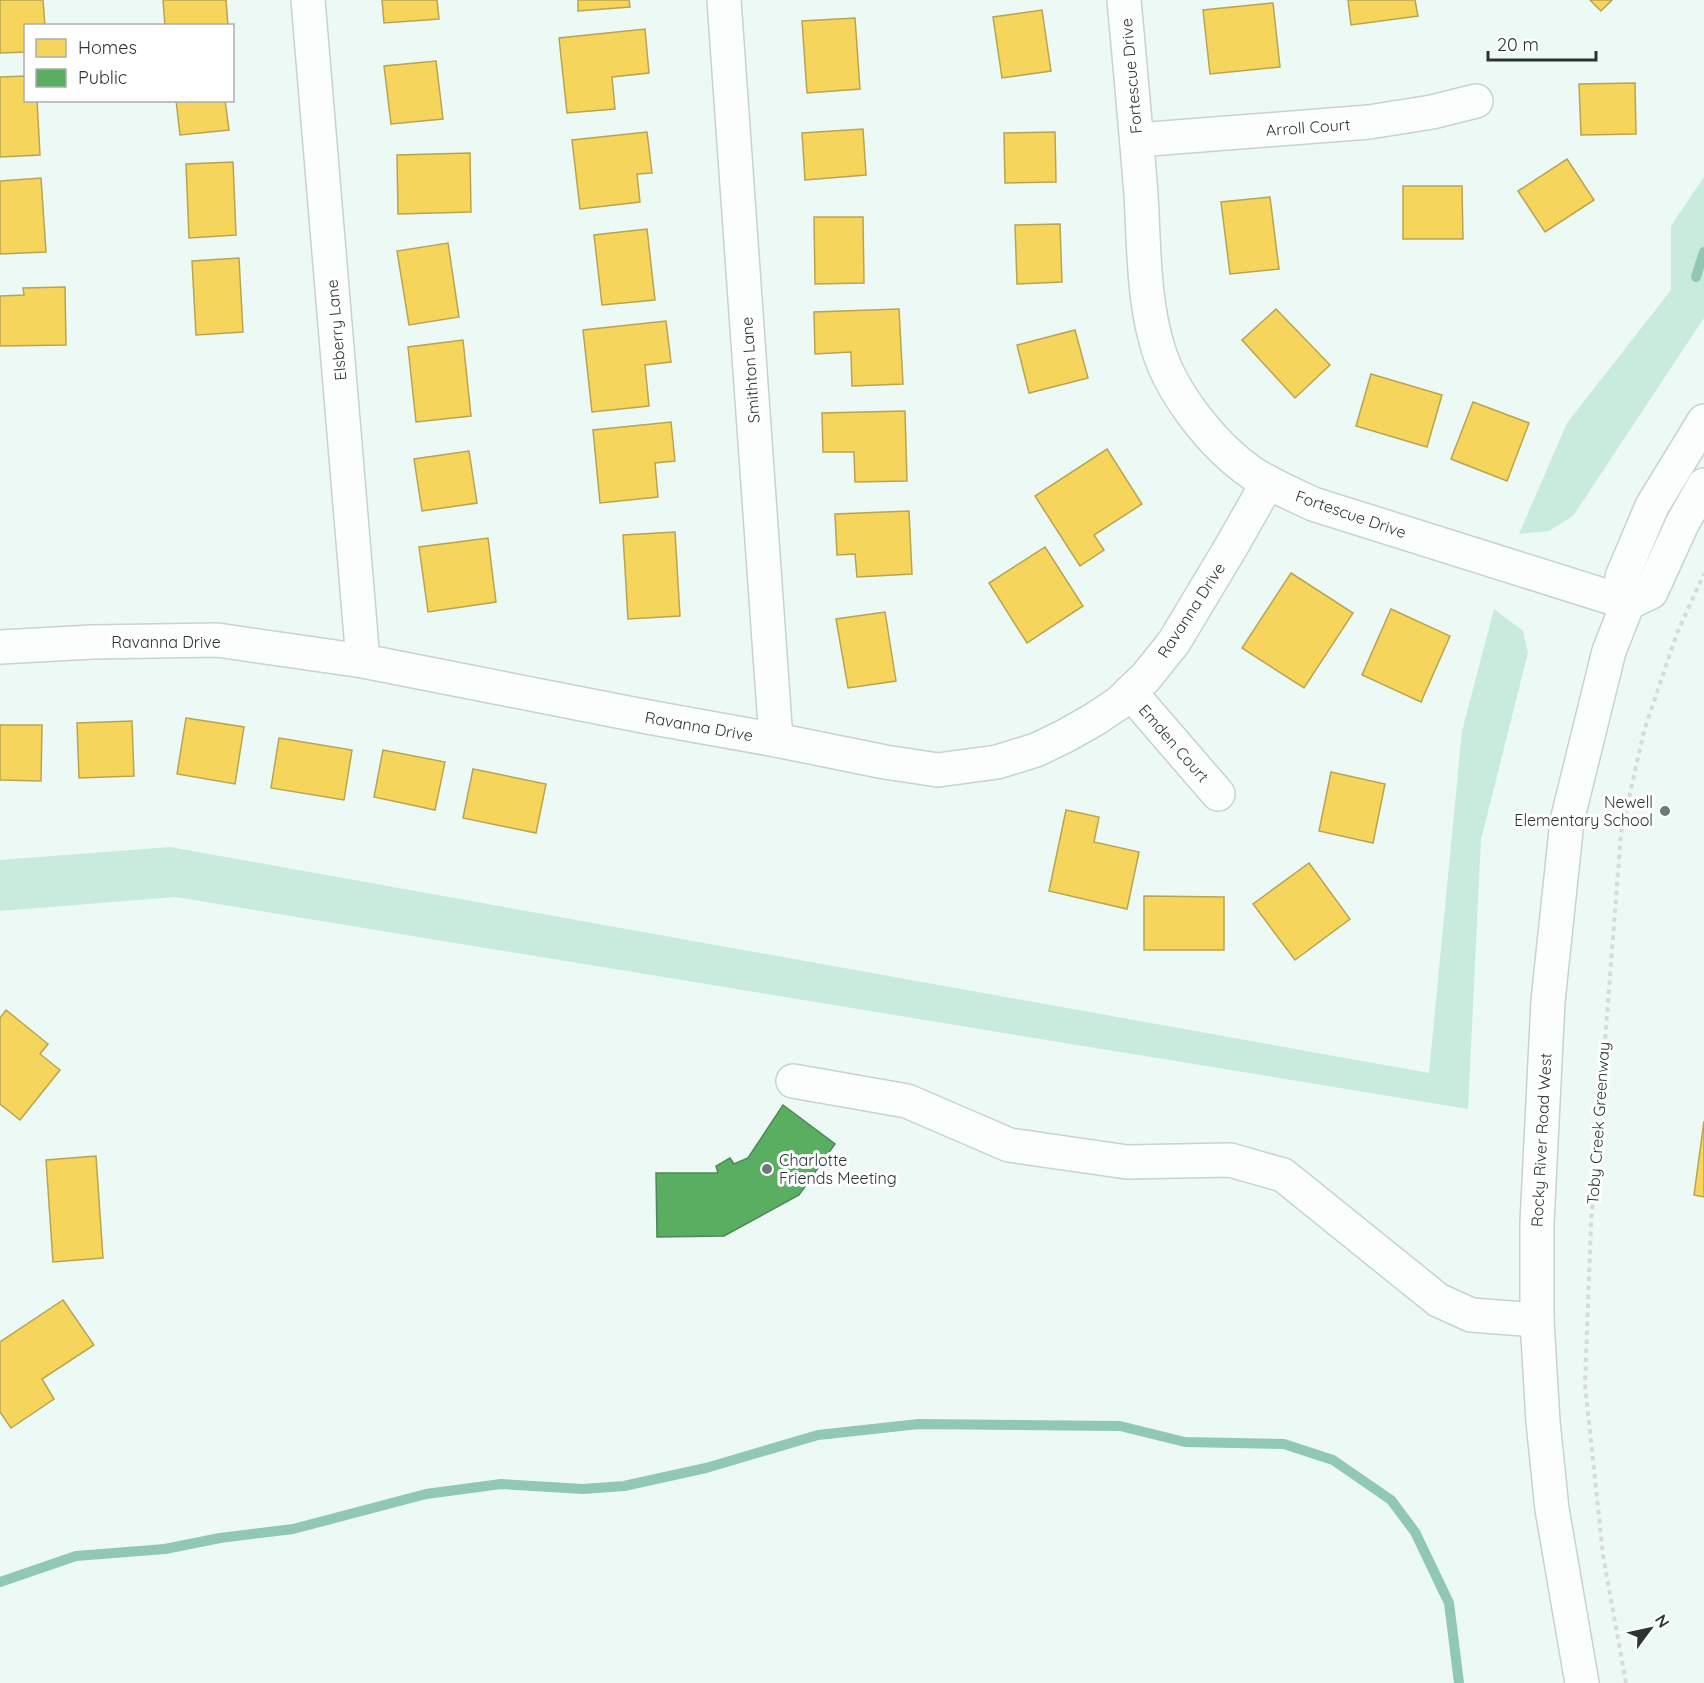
<svg xmlns="http://www.w3.org/2000/svg" width="1704" height="1683" font-family="Quicksand,sans-serif">
<style>
.green{fill:#c8ebde}
.homes{fill:#f6d55c;stroke:#b9a54f;stroke-width:1.5}
.public{fill:#5aae61;stroke:#4c8a53;stroke-width:1.5}
.lines{fill:none;stroke-linecap:round;stroke-linejoin:round}
.stream{stroke:#90c8b4;stroke-width:10}
.minor-casing{stroke:#c7d3ce;stroke-width:36}
.path{stroke:#d7dad9;stroke-width:4;stroke-dasharray:4.5 4.5;stroke-linecap:butt}
.minor{stroke:#fcfefd;stroke-width:33}
.poi-dot{fill:#6e7a75;stroke:#fff;stroke-width:2}
.labels{text-anchor:middle;dominant-baseline:central;stroke-width:6;stroke-linejoin:round;paint-order:stroke}
.street-label{font-size:16px;fill:#2a3531;stroke:#fff}
.poi-label{font-size:16px;fill:#2a3531;stroke:#fff;text-anchor:end}
</style>
<rect width="100%" height="100%" fill="#ecf9f4"/>
<g class="green">
<path d="M1704,177V318L1573,516L1549,531L1519,534L1567,423L1671,290V226Z"/>
<path d="M1494,609L1523,631L1528,653L1481,839L1468,1109L175,897L0,911V860L170,847L1429,1073L1462,731Z"/>
</g>
<g class="homes">
<path d="M0,0H43L45,26H26V52L0,53Z"/>
<path d="M163,0H226L228,26H165Z"/>
<path d="M382,0H437L439,19L384,23Z"/>
<path d="M578,0H629L630,7L578,11Z"/>
<path d="M1348,0H1415L1418,16L1351,25Z"/>
<path d="M1590,0H1612L1601,11Z"/>
<path d="M1273,3L1280,67L1210,74L1203,10Z"/>
<path d="M1042,10L1051,71L1002,78L993,17Z"/>
<path d="M855,18L860,89L807,93L802,21Z"/>
<path d="M645,29L649,73L612,77L615,109L567,113L559,38Z"/>
<path d="M436,61L443,119L391,124L384,66Z"/>
<path d="M26,76V100H37L40,155L0,157V77Z"/>
<path d="M1635,83L1636,134L1581,135L1579,84Z"/>
<path d="M176,100H225L229,130L180,135Z"/>
<path d="M863,129L866,175L805,180L802,133Z"/>
<path d="M647,132L652,173L637,174L640,202L580,209L572,140Z"/>
<path d="M1055,132L1056,182L1005,183L1004,133Z"/>
<path d="M470,153L471,212L398,214L397,155Z"/>
<path d="M1567,159L1594,200L1545,232L1518,191Z"/>
<path d="M233,162L236,235L189,238L186,164Z"/>
<path d="M41,178L46,252L0,254V181Z"/>
<path d="M1403,186H1462L1463,239H1403Z"/>
<path d="M1270,197L1279,269L1230,274L1221,202Z"/>
<path d="M814,217H863L864,283L815,284Z"/>
<path d="M1060,224L1062,282L1017,284L1015,225Z"/>
<path d="M647,229L655,300L602,305L594,235Z"/>
<path d="M448,243L459,317L409,325L397,251Z"/>
<path d="M239,258L243,332L196,335L192,261Z"/>
<path d="M65,287L66,345L0,346V296L24,295L23,288Z"/>
<path d="M899,309L903,384L852,386L851,352L815,354L814,312Z"/>
<path d="M1276,309L1330,365L1295,398L1242,340Z"/>
<path d="M666,321L671,362L645,365L649,406L592,412L583,330Z"/>
<path d="M1075,330L1088,378L1029,393L1017,345Z"/>
<path d="M463,340L471,416L416,422L408,347Z"/>
<path d="M1371,374L1442,395L1427,447L1356,426Z"/>
<path d="M1473,402L1529,423L1507,481L1451,459Z"/>
<path d="M905,411L907,481L855,482L854,452H823L822,413Z"/>
<path d="M671,422L675,461L655,463L658,497L600,503L593,430Z"/>
<path d="M1107,449L1142,504L1094,535L1104,550L1080,566L1035,496Z"/>
<path d="M469,451L477,503L422,511L414,459Z"/>
<path d="M909,511L912,574L857,577L855,554L837,555L835,514Z"/>
<path d="M675,532L680,616L628,619L623,535Z"/>
<path d="M488,538L496,602L428,612L419,547Z"/>
<path d="M1045,547L1083,606L1027,643L989,583Z"/>
<path d="M1291,573L1353,613L1304,688L1242,648Z"/>
<path d="M1391,609L1450,636L1421,702L1362,675Z"/>
<path d="M885,612L896,681L848,688L836,619Z"/>
<path d="M186,718L244,727L235,784L177,774Z"/>
<path d="M132,721L134,776L79,778L77,723Z"/>
<path d="M0,725H42L41,781L0,780Z"/>
<path d="M279,738L352,750L344,800L271,788Z"/>
<path d="M383,750L445,762L435,810L374,797Z"/>
<path d="M473,769L546,784L536,833L463,818Z"/>
<path d="M1331,772L1385,784L1373,843L1319,831Z"/>
<path d="M1066,810L1099,817L1094,842L1139,852L1127,909L1049,891Z"/>
<path d="M1309,863L1350,919L1295,960L1253,904Z"/>
<path d="M1144,896L1224,897V950H1144Z"/>
<path d="M6,1010L48,1044L40,1054L60,1070L20,1120L0,1104V1018Z"/>
<path d="M1704,1121V1197L1694,1195Z"/>
<path d="M96,1156L103,1258L53,1262L46,1160Z"/>
<path d="M63,1300L94,1345L42,1379L54,1399L11,1428L0,1412V1342Z"/>
</g>
<path class="public" d="M783,1105L835,1144L799,1195L724,1236L657,1237L656,1173H718L716,1166L730,1158L734,1164L748,1158Z"/>
<g class="lines">
<g class="stream">
<path d="M1696,277L1704,252"/>
<path d="M0,1582L76,1556L165,1549L220,1538L293,1529L426,1494L501,1484L583,1489L624,1486L706,1468L818,1435L919,1424L1120,1426L1185,1442L1284,1444L1333,1460L1391,1500L1415,1532L1449,1603L1459,1683"/>
</g>
<g class="minor-casing">
<g id="minor">
<path d="M308,0L363,661"/>
<path d="M724,0L776,740"/>
<path d="M1124,0C1130,65 1136,130 1141,195C1144,244 1143,300 1158,348C1171,393 1213,446 1252,473C1271,485 1292,494 1313,504L1628,603"/>
<path d="M1137,140L1369,122L1432,112L1476,101"/>
<path d="M1628,603L1651,592L1682,524L1704,485"/>
<path d="M0,647L92,642L217,640L363,661L648,717L776,740L885,762L938,770L997,762L1036,750L1065,736L1095,719L1119,703L1146,677L1174,642L1231,547L1268,482"/>
<path d="M1130,692L1218,794"/>
<path d="M793,1081L907,1101L1009,1145L1127,1162L1230,1160L1283,1175L1438,1300L1471,1315L1537,1320"/>
<path d="M1582,1683L1552,1509L1543,1422L1537,1320V1223L1548,1001L1567,821L1609,651L1628,603L1622,577L1652,506L1704,421"/>
</g>
</g>
<path class="path" d="M1626,1683L1603,1555L1585,1385L1591,1223L1621,833L1644,731L1677,633L1704,574"/>
<use href="#minor" class="minor"/>
</g>
<g class="poi-dot">
<circle cx="1665" cy="811" r="6"/>
<circle cx="767" cy="1169" r="6"/>
</g>
<g class="labels">
<g class="street-label">
<text transform="translate(1131 76) rotate(-95)">Fortescue Drive</text>
<text transform="translate(1308 127) rotate(-4)">Arroll Court</text>
<text transform="translate(336 330) rotate(-95)">Elsberry Lane</text>
<text transform="translate(750 370) rotate(-94)">Smithton Lane</text>
<text transform="translate(1351 514) rotate(19)">Fortescue Drive</text>
<text transform="translate(1191 610) rotate(-57)">Ravanna Drive</text>
<text x="166" y="642">Ravanna Drive</text>
<text transform="translate(699 726) rotate(10)">Ravanna Drive</text>
<text transform="translate(1174 743) rotate(49)">Emden Court</text>
<text transform="translate(1598 1123) rotate(-86)">Toby Creek Greenway</text>
<text transform="translate(1541 1140) rotate(-87)">Rocky River Road West</text>
</g>
<g class="poi-label">
<text x="1653" y="802">Newell<tspan x="1653" dy="18">Elementary School</tspan></text>
<text x="779" y="1160" text-anchor="start">Charlotte<tspan x="779" dy="18">Friends Meeting</tspan></text>
</g>
</g>
<rect x="24" y="24" width="210" height="78" fill="#ffffff" stroke="#aaaead" stroke-width="1.5"/>
<rect x="36" y="39" width="30" height="18" fill="#f6d55c" stroke="#aaaead" stroke-width="1.5"/>
<text x="78" y="54" font-size="18" fill="#2a3531">Homes</text>
<rect x="36" y="69" width="30" height="18" fill="#5aae61" stroke="#aaaead" stroke-width="1.5"/>
<text x="78" y="84" font-size="18" fill="#2a3531">Public</text>
<g transform="translate(1650 1629) rotate(57)" stroke="#ffffff" stroke-width="4.5" paint-order="stroke">
<path d="M0-4.5L10 22L0 15L-10 22Z" fill="#2a3531"/>
<text y="-9" font-size="16" font-weight="bold" text-anchor="middle" fill="#2a3531">N</text>
</g>
<path d="M1488 51v9h108v-9" fill="none" stroke="#2a3531" stroke-width="3"/>
<text x="1497" y="51" font-size="18" fill="#2a3531" stroke="#ffffff" stroke-width="4.5" paint-order="stroke">20 m</text>
</svg>
